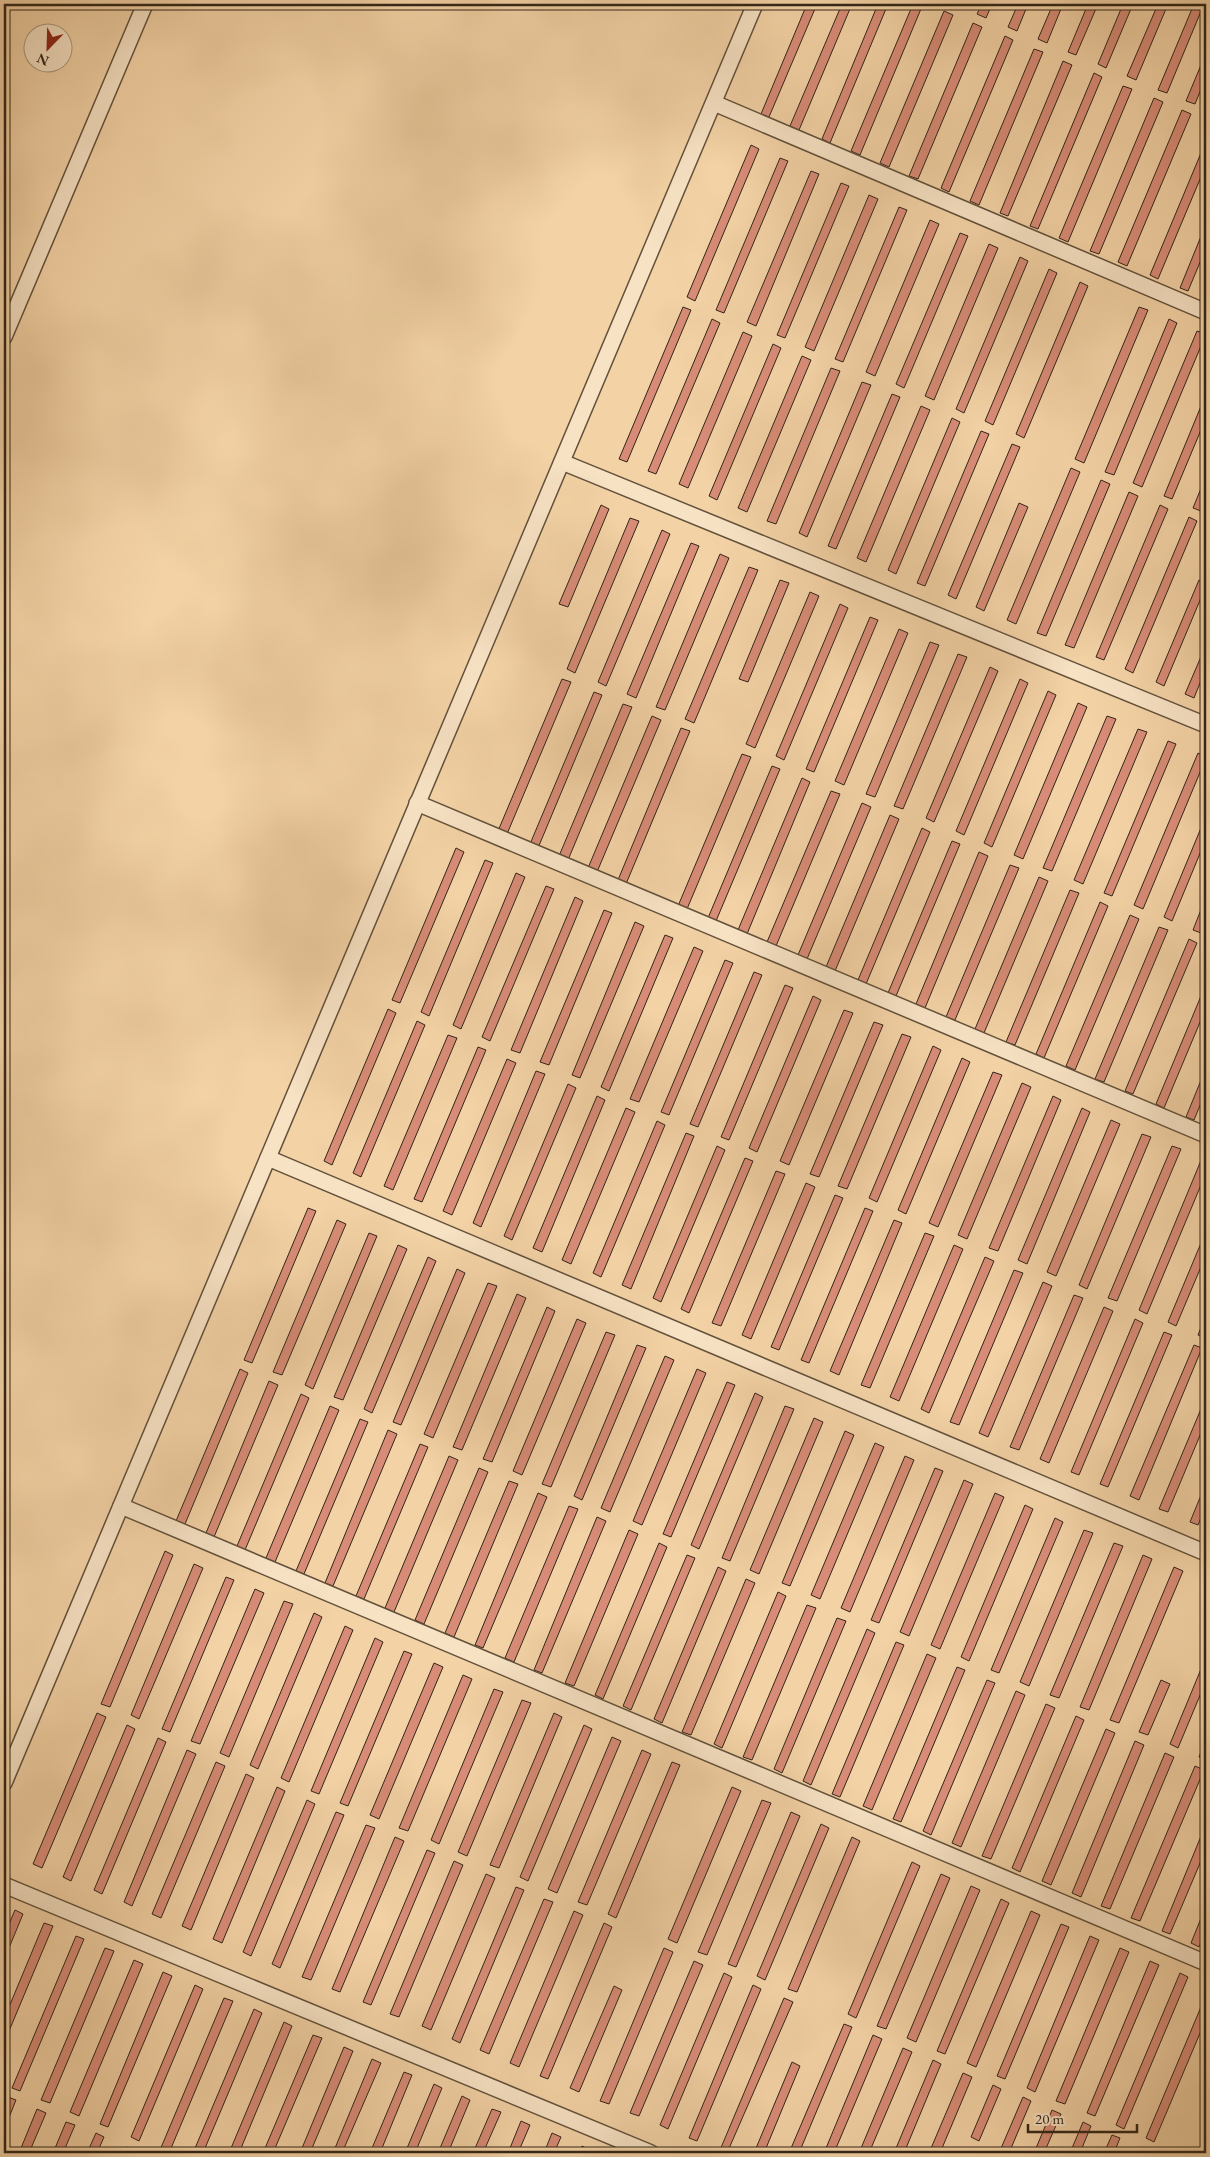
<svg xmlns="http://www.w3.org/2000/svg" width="1210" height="2157" font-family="'EB Garamond',serif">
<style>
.building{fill:#d88c77;stroke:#322618}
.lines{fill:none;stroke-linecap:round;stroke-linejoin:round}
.service-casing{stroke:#62513b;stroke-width:18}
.service{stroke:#f7e2c4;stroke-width:15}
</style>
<rect width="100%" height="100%" fill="#f3d2a5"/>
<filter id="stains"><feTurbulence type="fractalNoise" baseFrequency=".004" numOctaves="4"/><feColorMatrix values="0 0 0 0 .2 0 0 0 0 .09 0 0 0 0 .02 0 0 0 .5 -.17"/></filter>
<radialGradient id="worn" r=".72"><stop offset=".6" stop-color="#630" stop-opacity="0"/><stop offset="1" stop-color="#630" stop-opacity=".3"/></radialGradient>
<g class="building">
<path d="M807,4H817L769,117L761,114Z"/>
<path d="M842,4H852L799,130L790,126Z"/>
<path d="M878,4H888L830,143L822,139Z"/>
<path d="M913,4H923L860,155L851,151Z"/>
<path d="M982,4H992L986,18L977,14Z"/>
<path d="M1018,4H1028L1017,31L1008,27Z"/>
<path d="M1053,4H1063L1047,43L1038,39Z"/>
<path d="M1088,4H1098L1076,55L1068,52Z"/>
<path d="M1123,4H1133L1106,68L1098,64Z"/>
<path d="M1158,4H1168L1136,80L1127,76Z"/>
<path d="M1194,4H1204L1167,93L1158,90Z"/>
<path d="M944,11L953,15L889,167L880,163Z"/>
<path d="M973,23L982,27L918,179L909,176Z"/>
<path d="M1005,36L1013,40L949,192L941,188Z"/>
<path d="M1034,49L1043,52L979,205L970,201Z"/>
<path d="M1206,53V77L1195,104L1186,101Z"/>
<path d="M1063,61L1072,65L1008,216L1000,213Z"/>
<path d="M1094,73L1102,77L1038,229L1030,226Z"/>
<path d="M1123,86L1132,89L1068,242L1059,238Z"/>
<path d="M1154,98L1163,102L1099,254L1090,251Z"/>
<path d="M1182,110L1191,114L1127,266L1118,262Z"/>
<path d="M1206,141V165L1158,279L1150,275Z"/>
<path d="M751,145L759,149L695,301L687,297Z"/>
<path d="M780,158L788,161L724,313L716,310Z"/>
<path d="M811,171L819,174L756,326L747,322Z"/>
<path d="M841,183L849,186L785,338L777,335Z"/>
<path d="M869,195L878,199L814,351L805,347Z"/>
<path d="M899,207L907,210L843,362L835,359Z"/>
<path d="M930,220L939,224L875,376L866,372Z"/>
<path d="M1206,224V248L1188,291L1180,288Z"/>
<path d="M960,233L968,236L904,388L896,384Z"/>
<path d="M989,244L998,248L934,400L925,396Z"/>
<path d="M1020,257L1028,261L964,413L956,409Z"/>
<path d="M1049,269L1057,273L993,425L985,421Z"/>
<path d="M1080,282L1088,286L1024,438L1016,434Z"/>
<path d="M683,307L691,310L627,462L619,459Z"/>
<path d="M1139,307L1148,310L1084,463L1075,459Z"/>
<path d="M712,319L720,323L656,474L648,471Z"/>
<path d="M1169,319L1177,323L1114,475L1105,472Z"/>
<path d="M1197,331L1206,334L1142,487L1133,483Z"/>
<path d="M743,332L752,336L688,488L679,484Z"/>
<path d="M773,344L781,348L717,500L709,496Z"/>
<path d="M802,356L811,360L747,512L738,508Z"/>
<path d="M831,368L840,371L776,524L767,521Z"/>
<path d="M862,382L871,385L807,537L799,533Z"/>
<path d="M892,394L900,397L836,549L828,546Z"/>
<path d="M1206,394V418L1172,499L1164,496Z"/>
<path d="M921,406L930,410L866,562L857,558Z"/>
<path d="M952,418L960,422L896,574L888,570Z"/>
<path d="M981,431L989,434L925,586L917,583Z"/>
<path d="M1012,444L1020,447L956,599L948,595Z"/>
<path d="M1071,468L1080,472L1016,624L1007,620Z"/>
<path d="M1206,476V500L1201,511L1193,508Z"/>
<path d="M1101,480L1110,484L1046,636L1037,633Z"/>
<path d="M1129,492L1138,496L1074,648L1065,645Z"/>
<path d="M1019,503L1028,507L984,611L976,607Z"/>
<path d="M601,505L609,509L568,607L559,604Z"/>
<path d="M1160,505L1168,509L1104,660L1096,657Z"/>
<path d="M1189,517L1197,521L1133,673L1125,669Z"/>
<path d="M630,518L639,521L575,673L567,669Z"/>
<path d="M662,530L670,534L606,686L598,682Z"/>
<path d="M691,543L699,546L636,698L627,694Z"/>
<path d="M720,554L729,558L665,710L656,707Z"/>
<path d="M749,567L758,570L694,723L685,719Z"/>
<path d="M780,580L789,583L748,682L739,679Z"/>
<path d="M1199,580L1206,583V586L1164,686L1156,682Z"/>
<path d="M810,592L819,596L755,748L746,744Z"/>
<path d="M840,604L848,608L784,760L776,756Z"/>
<path d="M870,617L878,620L814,772L806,769Z"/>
<path d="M899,629L908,633L844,785L835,781Z"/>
<path d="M930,642L939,645L875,797L866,794Z"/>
<path d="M1206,645V668L1194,698L1185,694Z"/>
<path d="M958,654L967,657L903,809L894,806Z"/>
<path d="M990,667L998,671L934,822L926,818Z"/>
<path d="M562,679L571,682L507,834L498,831Z"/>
<path d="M1020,679L1028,683L964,835L956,831Z"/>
<path d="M1048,691L1056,695L992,847L984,843Z"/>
<path d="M594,692L602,695L538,848L530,844Z"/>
<path d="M1078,703L1087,707L1023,859L1014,855Z"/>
<path d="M623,704L632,707L568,860L559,856Z"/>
<path d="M652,716L661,720L597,872L588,868Z"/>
<path d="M1107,716L1116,719L1052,871L1043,868Z"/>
<path d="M681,728L690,731L626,884L618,880Z"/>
<path d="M1138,729L1147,732L1083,884L1074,880Z"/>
<path d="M1168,741L1176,744L1112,896L1104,893Z"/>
<path d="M1198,753L1206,758L1143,909L1134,905Z"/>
<path d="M742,754L751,757L687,909L678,906Z"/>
<path d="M772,766L780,769L716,921L708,918Z"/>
<path d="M802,778L810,782L747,934L738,930Z"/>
<path d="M831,791L840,794L776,946L767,942Z"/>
<path d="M862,803L871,807L807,959L798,955Z"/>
<path d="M890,815L899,819L835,971L826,967Z"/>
<path d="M1206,816V839L1172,921L1164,917Z"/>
<path d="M922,828L930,832L866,984L858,980Z"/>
<path d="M952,841L960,844L896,996L888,993Z"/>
<path d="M456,848L464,852L400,1003L392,1000Z"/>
<path d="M979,852L988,856L925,1008L916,1004Z"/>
<path d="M485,860L493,863L429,1016L421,1012Z"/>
<path d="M1010,865L1019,868L955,1020L946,1017Z"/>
<path d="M516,873L525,877L461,1029L453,1025Z"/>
<path d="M1039,877L1048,881L984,1033L975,1029Z"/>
<path d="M546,886L554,889L490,1041L482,1037Z"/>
<path d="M1070,890L1079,893L1015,1045L1006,1042Z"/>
<path d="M575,897L583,901L520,1053L511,1050Z"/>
<path d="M1206,897V921L1201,933L1193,930Z"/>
<path d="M1100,902L1108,906L1044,1058L1036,1054Z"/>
<path d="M604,910L612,913L549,1065L540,1062Z"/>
<path d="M1130,915L1139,919L1075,1070L1066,1066Z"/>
<path d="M635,922L644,926L580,1078L572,1075Z"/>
<path d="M1159,927L1168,930L1104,1082L1095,1079Z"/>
<path d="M665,935L673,938L609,1091L601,1087Z"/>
<path d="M1189,939L1197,943L1133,1094L1125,1091Z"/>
<path d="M694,947L703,951L639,1102L630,1099Z"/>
<path d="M725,960L733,963L669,1115L661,1112Z"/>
<path d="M754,972L762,975L698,1127L690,1124Z"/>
<path d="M1206,984V1008L1164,1108L1156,1104Z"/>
<path d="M785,985L793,988L729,1140L721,1137Z"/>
<path d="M813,996L821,1000L757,1152L749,1148Z"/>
<path d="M388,1009L396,1013L332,1165L324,1161Z"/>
<path d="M844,1010L853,1013L789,1165L780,1161Z"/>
<path d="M417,1021L425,1025L361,1177L353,1173Z"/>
<path d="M874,1022L883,1025L819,1177L810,1174Z"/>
<path d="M902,1034L911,1037L847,1189L838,1186Z"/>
<path d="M448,1035L457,1038L393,1190L384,1186Z"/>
<path d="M933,1046L941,1050L877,1202L869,1198Z"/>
<path d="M478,1047L486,1050L422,1202L414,1199Z"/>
<path d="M962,1058L970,1062L906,1214L898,1210Z"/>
<path d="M507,1059L516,1063L452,1215L443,1211Z"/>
<path d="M1206,1068V1091L1194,1120L1186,1117Z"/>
<path d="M536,1071L545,1074L481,1227L473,1223Z"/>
<path d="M993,1072L1002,1075L938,1227L929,1223Z"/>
<path d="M1022,1083L1031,1087L967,1239L958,1235Z"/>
<path d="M568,1084L576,1088L512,1240L504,1236Z"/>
<path d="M597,1096L605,1100L542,1252L533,1248Z"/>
<path d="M1053,1096L1061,1100L998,1251L989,1248Z"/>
<path d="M626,1108L635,1112L571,1264L562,1260Z"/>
<path d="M1082,1108L1090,1112L1027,1264L1018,1260Z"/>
<path d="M1111,1120L1120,1124L1056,1276L1047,1272Z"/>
<path d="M657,1121L665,1125L601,1277L593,1273Z"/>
<path d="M686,1133L694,1136L631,1289L622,1285Z"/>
<path d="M1142,1134L1151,1137L1087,1289L1079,1285Z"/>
<path d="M717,1146L725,1150L661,1302L653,1298Z"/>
<path d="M1172,1146L1181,1149L1117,1301L1108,1298Z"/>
<path d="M745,1158L753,1161L689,1313L681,1309Z"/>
<path d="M1202,1158L1206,1160V1173L1147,1314L1139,1310Z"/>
<path d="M776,1171L785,1174L721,1326L712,1323Z"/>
<path d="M806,1183L815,1187L751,1339L742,1335Z"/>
<path d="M835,1195L843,1198L779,1350L771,1347Z"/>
<path d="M308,1208L316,1211L252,1363L244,1360Z"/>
<path d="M865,1208L873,1211L809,1363L801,1360Z"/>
<path d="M337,1220L346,1224L282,1375L273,1372Z"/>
<path d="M894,1220L902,1223L839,1375L830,1371Z"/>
<path d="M1206,1231V1255L1176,1326L1168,1322Z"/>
<path d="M369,1233L377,1236L313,1389L305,1385Z"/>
<path d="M925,1233L934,1236L870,1388L861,1385Z"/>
<path d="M398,1245L407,1249L343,1400L334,1397Z"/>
<path d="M954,1245L963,1249L899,1401L890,1397Z"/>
<path d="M428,1257L436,1261L372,1413L364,1409Z"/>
<path d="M985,1257L994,1261L929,1413L921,1409Z"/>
<path d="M457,1269L465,1273L401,1425L393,1422Z"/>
<path d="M1014,1270L1023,1273L959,1425L950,1422Z"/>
<path d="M1043,1282L1052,1286L988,1437L979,1433Z"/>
<path d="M488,1283L497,1286L433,1438L424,1434Z"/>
<path d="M517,1294L526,1298L462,1450L453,1447Z"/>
<path d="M1074,1295L1083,1298L1019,1450L1010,1447Z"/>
<path d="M547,1307L555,1311L492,1462L483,1459Z"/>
<path d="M1104,1307L1113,1311L1049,1463L1040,1459Z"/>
<path d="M1206,1315V1339L1198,1335Z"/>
<path d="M577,1319L586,1323L522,1475L513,1471Z"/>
<path d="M1135,1319L1143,1323L1079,1475L1071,1472Z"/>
<path d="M606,1332L615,1335L551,1487L542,1484Z"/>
<path d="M1164,1332L1172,1335L1108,1487L1100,1484Z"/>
<path d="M637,1345L646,1348L582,1500L574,1496Z"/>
<path d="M1194,1345L1202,1348L1139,1500L1130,1496Z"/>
<path d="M665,1356L674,1360L610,1512L601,1508Z"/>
<path d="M240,1369L248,1373L185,1524L176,1521Z"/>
<path d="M697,1369L706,1373L642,1525L633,1521Z"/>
<path d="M269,1381L278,1385L214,1537L206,1533Z"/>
<path d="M727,1382L735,1385L671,1537L663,1534Z"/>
<path d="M755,1393L763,1397L699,1549L691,1545Z"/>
<path d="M301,1394L309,1398L245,1550L237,1546Z"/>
<path d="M1206,1397V1421L1168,1512L1159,1509Z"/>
<path d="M330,1406L339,1410L275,1562L266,1558Z"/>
<path d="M785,1406L794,1409L730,1561L722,1558Z"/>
<path d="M814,1418L823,1422L759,1574L750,1570Z"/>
<path d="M360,1419L368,1422L304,1574L296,1571Z"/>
<path d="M388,1430L397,1434L333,1586L325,1583Z"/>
<path d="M845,1431L854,1435L790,1586L782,1583Z"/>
<path d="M875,1443L884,1447L820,1599L811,1595Z"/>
<path d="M420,1444L428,1447L364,1599L356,1596Z"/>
<path d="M449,1456L458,1460L394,1612L385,1608Z"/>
<path d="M905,1456L914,1460L850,1612L841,1608Z"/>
<path d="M479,1468L488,1472L424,1624L415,1620Z"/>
<path d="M935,1468L943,1471L879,1623L871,1620Z"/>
<path d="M964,1480L973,1484L909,1636L900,1632Z"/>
<path d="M509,1481L518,1484L454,1637L445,1633Z"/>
<path d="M1206,1483V1506L1198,1525L1190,1522Z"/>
<path d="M538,1493L547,1497L483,1648L475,1645Z"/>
<path d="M995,1493L1004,1497L940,1649L931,1645Z"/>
<path d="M1025,1505L1033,1509L969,1661L961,1657Z"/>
<path d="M569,1506L578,1509L514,1662L505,1658Z"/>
<path d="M597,1517L606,1521L542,1673L534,1670Z"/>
<path d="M1055,1518L1063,1522L999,1673L991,1670Z"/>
<path d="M629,1530L638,1534L574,1686L565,1683Z"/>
<path d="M1084,1530L1093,1533L1029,1686L1020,1682Z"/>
<path d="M659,1543L667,1547L603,1699L595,1695Z"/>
<path d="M1114,1543L1123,1546L1059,1698L1050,1695Z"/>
<path d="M165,1551L173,1555L110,1707L101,1704Z"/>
<path d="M687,1555L695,1558L631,1710L623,1706Z"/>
<path d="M1143,1555L1152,1559L1089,1710L1080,1707Z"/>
<path d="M194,1564L203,1568L139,1719L131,1715Z"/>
<path d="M718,1567L726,1571L662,1723L654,1719Z"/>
<path d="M1174,1567L1183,1571L1119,1723L1110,1720Z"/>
<path d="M226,1577L234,1580L170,1732L162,1729Z"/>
<path d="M746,1579L755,1583L691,1735L682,1732Z"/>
<path d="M255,1589L264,1593L200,1744L191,1741Z"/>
<path d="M778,1592L786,1596L722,1748L714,1744Z"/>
<path d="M284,1601L293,1604L229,1757L220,1753Z"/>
<path d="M807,1605L816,1608L752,1760L743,1757Z"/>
<path d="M314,1613L322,1617L258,1769L250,1765Z"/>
<path d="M837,1618L846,1621L782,1773L774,1769Z"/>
<path d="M345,1626L353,1630L289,1782L281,1778Z"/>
<path d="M867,1629L875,1633L811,1785L803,1781Z"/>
<path d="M375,1638L383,1642L319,1794L311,1791Z"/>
<path d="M896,1642L904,1645L840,1797L832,1794Z"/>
<path d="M404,1651L412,1654L348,1806L340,1803Z"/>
<path d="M927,1654L936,1658L872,1810L863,1806Z"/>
<path d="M1206,1657V1681L1178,1748L1170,1744Z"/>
<path d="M434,1663L443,1667L379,1819L370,1815Z"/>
<path d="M957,1667L965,1670L901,1822L893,1819Z"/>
<path d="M463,1675L472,1679L408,1831L399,1828Z"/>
<path d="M987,1680L995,1683L931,1835L923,1831Z"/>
<path d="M1161,1680L1170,1684L1148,1735L1139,1732Z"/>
<path d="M494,1689L503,1692L439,1844L431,1840Z"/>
<path d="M1016,1691L1025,1695L961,1847L952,1843Z"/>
<path d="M522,1700L531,1703L467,1856L458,1852Z"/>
<path d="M1046,1704L1055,1708L991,1859L982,1856Z"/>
<path d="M97,1713L106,1717L42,1868L33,1864Z"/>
<path d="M554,1713L562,1717L499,1868L490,1865Z"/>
<path d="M1076,1716L1084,1720L1020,1872L1012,1868Z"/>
<path d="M127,1725L135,1729L71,1881L63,1877Z"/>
<path d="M584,1725L592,1729L528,1881L520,1877Z"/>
<path d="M1106,1729L1115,1733L1051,1885L1042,1881Z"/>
<path d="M612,1737L621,1741L557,1893L548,1889Z"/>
<path d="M158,1738L166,1742L102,1894L94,1890Z"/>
<path d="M1206,1739V1760L1199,1757Z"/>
<path d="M1135,1741L1144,1745L1081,1897L1072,1893Z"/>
<path d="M187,1750L196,1754L132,1906L124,1902Z"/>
<path d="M642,1750L651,1754L587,1905L578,1902Z"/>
<path d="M1165,1753L1174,1757L1110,1909L1101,1906Z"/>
<path d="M216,1762L225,1766L161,1918L152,1914Z"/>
<path d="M672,1762L680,1765L616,1918L608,1914Z"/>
<path d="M1195,1766L1204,1770L1140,1921L1131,1918Z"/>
<path d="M246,1774L254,1778L191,1930L182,1926Z"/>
<path d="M277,1787L285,1791L222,1943L213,1939Z"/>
<path d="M732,1787L741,1791L677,1943L668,1939Z"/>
<path d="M307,1800L315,1804L251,1956L243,1952Z"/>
<path d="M762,1800L771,1803L707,1955L698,1952Z"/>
<path d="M336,1812L344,1815L280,1968L272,1964Z"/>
<path d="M791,1812L800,1816L736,1967L728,1964Z"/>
<path d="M821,1824L829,1828L765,1980L757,1976Z"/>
<path d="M1206,1824V1849L1170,1934L1162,1931Z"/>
<path d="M366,1825L375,1828L311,1980L302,1977Z"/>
<path d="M395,1837L404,1841L340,1992L332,1989Z"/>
<path d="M852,1837L860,1841L797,1992L788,1989Z"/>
<path d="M427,1850L435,1853L371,2005L363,2002Z"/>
<path d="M454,1861L463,1865L399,2017L390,2014Z"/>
<path d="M912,1862L920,1866L856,2018L848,2014Z"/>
<path d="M486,1874L495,1878L431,2030L422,2026Z"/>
<path d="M941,1874L950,1878L886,2029L877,2026Z"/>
<path d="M971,1886L980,1890L916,2042L907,2038Z"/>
<path d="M516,1887L524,1890L460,2043L452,2039Z"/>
<path d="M544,1899L553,1902L489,2054L480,2050Z"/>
<path d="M1001,1899L1009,1903L945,2054L937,2051Z"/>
<path d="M1206,1906V1930L1199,1947L1191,1943Z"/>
<path d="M15,1910L23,1914L4,1960V1936Z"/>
<path d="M574,1911L583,1915L519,2067L510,2063Z"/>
<path d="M1031,1911L1040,1915L976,2067L967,2063Z"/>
<path d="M44,1923L53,1926L4,2043V2019Z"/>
<path d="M604,1923L612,1927L548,2079L540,2076Z"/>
<path d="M1061,1924L1069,1927L1005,2079L997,2076Z"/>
<path d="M76,1936L84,1939L20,2091L12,2088Z"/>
<path d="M1090,1936L1099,1940L1035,2092L1027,2088Z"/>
<path d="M105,1948L114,1951L50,2103L41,2100Z"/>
<path d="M664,1948L673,1952L609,2104L600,2101Z"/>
<path d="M1120,1948L1129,1952L1065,2104L1056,2101Z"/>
<path d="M134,1960L143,1964L79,2116L70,2112Z"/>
<path d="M694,1961L703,1965L639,2116L630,2113Z"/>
<path d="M1150,1961L1159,1965L1095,2116L1087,2113Z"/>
<path d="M163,1972L172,1976L108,2127L100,2124Z"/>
<path d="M724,1973L732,1977L668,2129L660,2125Z"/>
<path d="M1180,1973L1188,1977L1124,2129L1116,2125Z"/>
<path d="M195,1985L203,1989L139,2141L131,2137Z"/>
<path d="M753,1985L761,1989L697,2141L689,2138Z"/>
<path d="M614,1986L622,1990L579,2092L570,2088Z"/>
<path d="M1206,1995V2019L1154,2142L1146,2138Z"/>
<path d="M224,1998L233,2001L169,2153L160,2150Z"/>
<path d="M784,1998L793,2002L727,2153L720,2150Z"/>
<path d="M254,2009L262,2013L203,2153H193Z"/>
<path d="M284,2022L292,2026L239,2153H229Z"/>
<path d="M844,2024L852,2027L799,2153H789Z"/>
<path d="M313,2035L322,2038L273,2153H263Z"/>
<path d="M873,2035L882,2039L834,2153H824Z"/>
<path d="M344,2047L353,2051L310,2153H300Z"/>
<path d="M903,2048L912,2052L869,2153H859Z"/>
<path d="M372,2059L381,2063L342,2153H333Z"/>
<path d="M933,2060L941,2064L904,2153H894Z"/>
<path d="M792,2062L800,2066L764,2153H754Z"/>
<path d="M404,2072L412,2075L380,2153H370Z"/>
<path d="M963,2073L972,2077L940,2153H929Z"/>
<path d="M434,2084L442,2088L415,2153H405Z"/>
<path d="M993,2085L1001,2089L979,2141L971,2137Z"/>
<path d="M462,2096L470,2100L448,2153H438Z"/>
<path d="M8,2097L16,2100L4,2130V2106Z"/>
<path d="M1023,2097L1031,2101L1009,2153H999Z"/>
<path d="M37,2109L46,2113L29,2153H19Z"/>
<path d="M492,2109L501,2112L483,2153H473Z"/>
<path d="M1052,2110L1061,2114L1044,2153H1034Z"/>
<path d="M521,2121L530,2125L518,2153H508Z"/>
<path d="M66,2122L75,2125L63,2153H53Z"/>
<path d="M1083,2122L1091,2126L1080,2153H1070Z"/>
<path d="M96,2133L104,2137L97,2153H87Z"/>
<path d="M552,2133L561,2137L554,2153H544Z"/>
<path d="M1112,2135L1120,2138L1114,2153H1104Z"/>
<path d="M582,2146L590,2150L589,2153H579Z"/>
<path d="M127,2147L135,2150L134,2153H124Z"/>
<path d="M1142,2147L1150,2151V2153H1140Z"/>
</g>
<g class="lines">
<g class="service-casing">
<g id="service">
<path d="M714,103L1206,312"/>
<path d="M4,337L145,4"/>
<path d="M562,462L1206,725"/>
<path d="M417,803L1206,1135"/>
<path d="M268,1158L1206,1553"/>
<path d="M121,1506L1206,1963"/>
<path d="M4,1783L755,4"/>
<path d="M4,1885L651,2153"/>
</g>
</g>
<use href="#service" class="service"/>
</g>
<rect width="1210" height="2157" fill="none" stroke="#f3d2a5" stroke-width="20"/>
<rect x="5" y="5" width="1200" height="2147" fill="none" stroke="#322618" stroke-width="2.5"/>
<rect x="10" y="10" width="1190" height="2137" fill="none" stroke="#322618"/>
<g transform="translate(48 48) rotate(203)"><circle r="24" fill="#f7e2c4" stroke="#a8977f"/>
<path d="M0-4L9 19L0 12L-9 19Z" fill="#8f2418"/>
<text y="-8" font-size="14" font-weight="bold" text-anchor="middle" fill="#322618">N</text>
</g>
<path d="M1028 2124v8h109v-8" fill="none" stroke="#322618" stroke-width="2.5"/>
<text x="1035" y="2124" font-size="15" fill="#322618" stroke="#f7e2c4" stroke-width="4" paint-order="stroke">20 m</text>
<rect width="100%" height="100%" filter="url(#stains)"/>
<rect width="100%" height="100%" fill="url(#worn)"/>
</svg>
